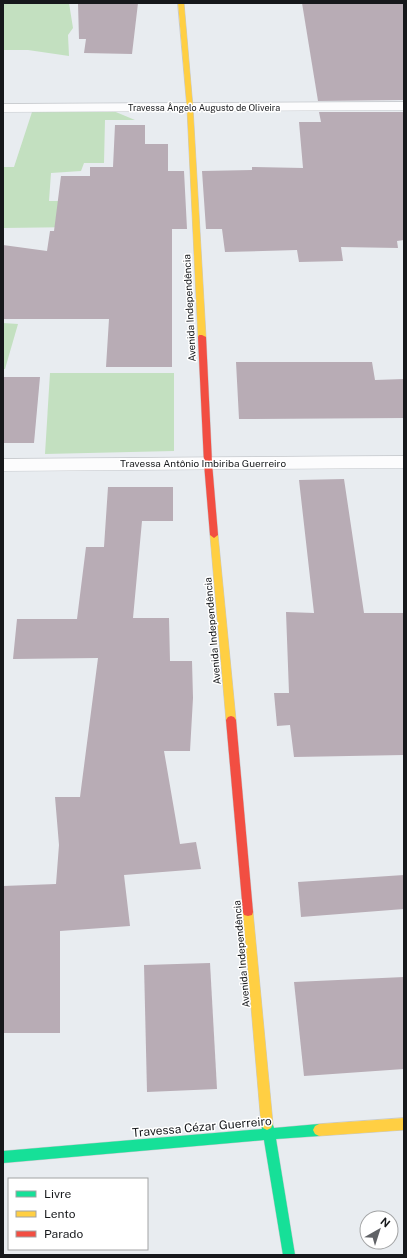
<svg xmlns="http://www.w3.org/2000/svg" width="407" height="1258" font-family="'Public Sans',sans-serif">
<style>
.green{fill:#c3e0c0}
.building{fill:#b8acb5}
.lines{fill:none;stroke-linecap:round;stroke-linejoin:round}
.street-casing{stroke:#c6c9cd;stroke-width:1}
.fast-casing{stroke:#c6c9cd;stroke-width:1}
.slow-casing{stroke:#c6c9cd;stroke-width:1}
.jam-casing{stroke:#c6c9cd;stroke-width:1}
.street{fill:#fcfcfd;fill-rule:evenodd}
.fast{fill:#16e098;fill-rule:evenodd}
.slow{fill:#ffcf43;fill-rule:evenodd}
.jam{fill:#f24e42;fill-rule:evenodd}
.labels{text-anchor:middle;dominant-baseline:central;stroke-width:3;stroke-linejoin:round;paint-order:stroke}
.far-street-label{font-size:9px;fill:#16181b;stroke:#fff}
.street-label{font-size:10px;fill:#16181b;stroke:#fff}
.near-street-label{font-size:12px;fill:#16181b;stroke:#fff}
</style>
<rect width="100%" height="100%" fill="#e8ecf0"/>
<g class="green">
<path d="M3,3H69L73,28L68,35L69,56L28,50H3Z"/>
<path d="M111,110L135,120H105L104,163H84L81,171L51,173L49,201H68L80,227L3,228V167H14L32,112Z"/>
<path d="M3,323L18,324L5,369H3Z"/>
<path d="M50,373H174V451L45,454Z"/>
</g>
<g class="building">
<path d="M78,3H138L132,54L84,53L86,39H79Z"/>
<path d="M302,3H404V100L318,101Z"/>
<path d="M319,112H404V240L397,241L398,248L341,247L343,261L299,262L297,250L225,252L222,229H206L202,171L252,170V167L303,168L299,122H321Z"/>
<path d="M115,125H145V144H168V171H184L187,229H172V367H106L109,319H3V245L47,251L50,231H54L61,176H90V167H113Z"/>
<path d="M236,362H372L375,380L404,379V418L239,419Z"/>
<path d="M3,377H40L34,443H3Z"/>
<path d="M344,479L364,613H404V755L294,757L290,725L277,726L274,693H289L286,612L314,613L299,480Z"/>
<path d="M108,487H173V521H142L133,618H169L170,661H192L193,698L190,751H164L180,844L196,842L201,869L124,875L130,926L60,931V1033H3V886L56,884L59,845L55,797H80L98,658L13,659L17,619H77L86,547H104Z"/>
<path d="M404,875V909L301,917L298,882Z"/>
<path d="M210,963L217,1089L147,1092L144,965Z"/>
<path d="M404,977V1069L304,1076L294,982Z"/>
</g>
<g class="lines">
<g class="street-casing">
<g id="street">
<path d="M404,102V110L3,112V104Z"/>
<path d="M404,456V468L3,471V459Z"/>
</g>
</g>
<g class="fast-casing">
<path id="fast" d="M267,1118L271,1120L274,1128L319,1124L323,1126L325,1130L323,1134L319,1136L276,1139L295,1255H283L264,1140L3,1163V1151L262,1129L261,1124L263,1120Z"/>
</g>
<g class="slow-casing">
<g id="slow">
<path d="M178,3H184L193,108L206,337L202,339L198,337L187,108Z"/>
<path d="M214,532L218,535L236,720L234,723H228L226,720L210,535Z"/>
<path d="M248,908L252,909L253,912L273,1124L271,1128L267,1130L263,1128L261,1124L243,912L244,909Z"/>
<path d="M404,1118V1130L319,1136L315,1134L313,1130L315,1126L319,1124Z"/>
</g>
</g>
<g class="jam-casing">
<g id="jam">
<path d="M199,335H202L206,337L212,463L218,535L214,538L210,535L204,463L198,337Z"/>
<path d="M231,716L234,717L236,720L253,912L252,915L248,916L244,915L243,912L226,720L228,717Z"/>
</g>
</g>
<use href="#street" class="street"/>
<use href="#fast" class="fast"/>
<use href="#slow" class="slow"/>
<use href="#jam" class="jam"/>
</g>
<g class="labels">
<g class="far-street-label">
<text x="204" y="107">Travessa Ângelo Augusto de Oliveira</text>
</g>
<g class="street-label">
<text transform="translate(189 308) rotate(-93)">Avenida Independência</text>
<text x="203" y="463">Travessa Antônio Imbiriba Guerreiro</text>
<text transform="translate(212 631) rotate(-95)">Avenida Independência</text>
<text transform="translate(241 954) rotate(-95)">Avenida Independência</text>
</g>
<g class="near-street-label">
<text transform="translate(202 1127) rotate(-5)">Travessa Cézar Guerreiro</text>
</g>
</g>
<rect width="407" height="1258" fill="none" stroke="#16181b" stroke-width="8"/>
<rect x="8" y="1178" width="140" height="72" fill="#ffffff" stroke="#a2a3a4"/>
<rect x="16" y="1191" width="20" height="6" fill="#16e098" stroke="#a2a3a4"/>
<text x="44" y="1198" font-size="12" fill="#16181b">Livre</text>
<rect x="16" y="1211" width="20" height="6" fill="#ffcf43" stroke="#a2a3a4"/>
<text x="44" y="1218" font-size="12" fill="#16181b">Lento</text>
<rect x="16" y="1231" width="20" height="6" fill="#f24e42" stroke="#a2a3a4"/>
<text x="44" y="1238" font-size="12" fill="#16181b">Parado</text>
<g transform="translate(379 1230) rotate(39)"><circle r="19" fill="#ffffff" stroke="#a2a3a4"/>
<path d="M0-3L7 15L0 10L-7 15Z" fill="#606266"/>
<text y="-6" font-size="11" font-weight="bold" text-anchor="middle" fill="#16181b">N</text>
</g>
</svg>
